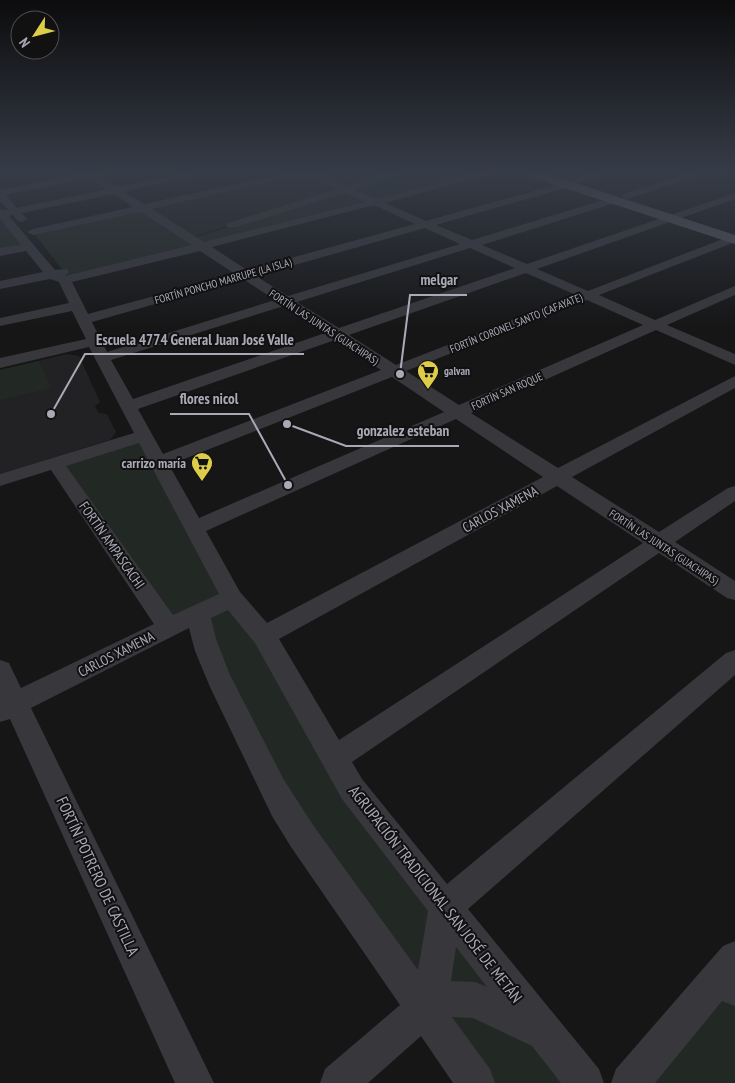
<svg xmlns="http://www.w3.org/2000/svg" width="735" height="1083" font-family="'PT Sans Narrow',sans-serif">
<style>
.built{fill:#222224}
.green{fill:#222924}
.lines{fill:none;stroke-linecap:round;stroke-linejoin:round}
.minor{fill:#37373c;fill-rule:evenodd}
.major{fill:#53535a;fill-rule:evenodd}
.labels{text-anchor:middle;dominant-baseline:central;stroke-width:4;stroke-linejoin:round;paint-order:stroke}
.far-street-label{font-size:11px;fill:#a9aab6;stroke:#111112}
.far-poi-label{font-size:11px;font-weight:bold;fill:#a9aab6;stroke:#111112;text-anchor:start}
.poi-label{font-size:14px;font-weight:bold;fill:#a9aab6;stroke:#111112;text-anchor:end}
.street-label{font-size:14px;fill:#a9aab6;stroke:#111112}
.near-street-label{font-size:16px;fill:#a9aab6;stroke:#111112}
.leader{fill:none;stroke:#a9aab6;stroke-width:2}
.callout-dot{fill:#a9aab6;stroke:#111112;stroke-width:2}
.callout-label{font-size:15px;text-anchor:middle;font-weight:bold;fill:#a9aab6;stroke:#111112;stroke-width:4;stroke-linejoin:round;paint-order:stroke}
</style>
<rect width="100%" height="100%" fill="#161617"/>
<g class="built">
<path d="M298,174H394L189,238L141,208Z"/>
<path d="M67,354L79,356L100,402L95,406L97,410L99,413L107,414L116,432L110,440L0,474V370Z"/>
</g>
<g class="green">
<path d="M397,174H482L375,201L348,189Z"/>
<path d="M344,191L371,203L204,245L193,238Z"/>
<path d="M141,208L202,246L69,278L33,232Z"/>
<path d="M0,212L30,247L0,252Z"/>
<path d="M39,361L51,388L0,400V370Z"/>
<path d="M145,435L352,789L586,1083H479L287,815L198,614L169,627L55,463Z"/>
<path d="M723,985L735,997V1083H643Z"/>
</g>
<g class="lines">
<g class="minor">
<path d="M81,174H101L100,176L117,187L181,174H201L124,192L144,204L283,174H302L152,209L204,242L365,202L345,193L236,227H228L226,225L228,223L337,189L307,174H320L347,186L384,174H399L355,190L376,199L472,174H489L385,203L426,221L566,182L571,185L569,187L436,225L472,240L610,198H618L619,200L618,202L482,245L527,264L735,193V199L537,269L588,291L728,237L735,236V242L599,295L655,320L735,286V295L667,325L735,354V365L656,330L471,413L558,468L735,376V388L572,477L659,532L728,488L735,486V501L675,542L735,581V600L727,598L659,553L352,762L362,779L447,884L726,653L735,650V675L468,909L599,1069L604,1083H561L532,1046L473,1018L452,1017L490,1069L495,1083H453L421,1036L368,1083H320L325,1069L400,1005L291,847L272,816L210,687L195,651L189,628L31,708L214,1083H175L10,719L0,722V660L9,663L21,688L154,624L51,470L0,486V474L134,433L89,347L0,368V358L86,339L72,311L0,326V318L69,303L59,282L50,279L0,289V281L43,272L26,251L0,256V248L21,245L0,219V209L8,210L0,201V190ZM90,178L107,189L17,208L6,195ZM114,194L133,207L33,229L27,232L33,235L141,212L192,245L65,276L69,272L67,269L55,270L9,216L13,215L18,221L22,222L27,219L22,213ZM374,205L415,224L247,270L212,247ZM425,228L460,244L288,296L256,276ZM470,248L515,268L339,328L297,302ZM200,251L235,274L88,314L72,282ZM526,273L576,295L396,365L349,335ZM243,279L275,300L107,352L92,322ZM587,300L643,325L459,405L406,371ZM284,306L325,333L133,399L111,360ZM335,340L381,370L163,454L138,409ZM392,377L444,412L199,518L169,465ZM456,419L543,477L267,623L240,592L206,531ZM139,443L219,594L173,615L66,466ZM557,486L643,543L339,740L279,639ZM228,610L255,643L342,799L428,911L418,970L313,825L284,780L230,675L216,639L211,618ZM456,947L487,987L475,982L451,981Z"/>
<path d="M588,174H604L578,183L573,180Z"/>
<path d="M687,174H702L631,198L627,199L622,196L623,194Z"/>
<path d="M735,941V1006L722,1001L655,1083H611L616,1069L709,962L723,946Z"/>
</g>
<path class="major" d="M529,174H548L735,235V244L531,177Z"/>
</g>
<linearGradient id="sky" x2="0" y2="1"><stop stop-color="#0c0c0d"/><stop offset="0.53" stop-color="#363c47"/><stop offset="1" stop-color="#363c47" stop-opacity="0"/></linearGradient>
<rect width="735" height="326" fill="url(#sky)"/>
<defs>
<g id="supermarket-pin" transform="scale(1.125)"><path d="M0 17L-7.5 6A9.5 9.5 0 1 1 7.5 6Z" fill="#ddcd48" stroke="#111112"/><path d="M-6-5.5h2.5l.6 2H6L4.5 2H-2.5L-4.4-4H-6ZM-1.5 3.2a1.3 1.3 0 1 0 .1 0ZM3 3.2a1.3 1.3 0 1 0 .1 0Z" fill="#111"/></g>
</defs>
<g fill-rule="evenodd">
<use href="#supermarket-pin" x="428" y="371"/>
<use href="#supermarket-pin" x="202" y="463"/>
</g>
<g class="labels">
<g class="far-street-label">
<text transform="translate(223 281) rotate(-16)">FORTÍN PONCHO MARRUPE (LA ISLA)</text>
<text transform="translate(516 323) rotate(-22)">FORTÍN CORONEL SANTO (CAFAYATE)</text>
<text transform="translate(324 327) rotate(33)">FORTÍN LAS JUNTAS (GUACHIPAS)</text>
<text transform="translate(507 391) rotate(-24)">FORTÍN SAN ROQUE</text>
<text transform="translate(664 547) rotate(33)">FORTÍN LAS JUNTAS (GUACHIPAS)</text>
</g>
<g class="far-poi-label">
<text x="444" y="371">galvan</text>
</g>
<g class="poi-label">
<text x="186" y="463">carrizo maría</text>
</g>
<g class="street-label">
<text transform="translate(500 509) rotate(-28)">CARLOS XAMENA</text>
<text transform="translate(112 545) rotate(55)">FORTÍN AMPASCACHI</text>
<text transform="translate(116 654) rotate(-27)">CARLOS XAMENA</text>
</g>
<g class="near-street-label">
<text transform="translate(98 876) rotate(65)">FORTÍN POTRERO DE CASTILLA</text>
<text transform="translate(436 894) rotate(52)">AGRUPACIÓN TRADICIONAL SAN JOSÉ DE METÁN</text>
</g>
</g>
<path class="leader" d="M400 374L410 295H467M51 414L85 354H304M288 485L249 414H170M287 424L346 446H459"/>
<g class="callout-dot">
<circle cx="400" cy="374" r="5"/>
<circle cx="51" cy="414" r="5"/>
<circle cx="288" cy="485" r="5"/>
<circle cx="287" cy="424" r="5"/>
</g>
<g class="callout-label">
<text x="439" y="285">melgar</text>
<text x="195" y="345">Escuela 4774 General Juan José Valle</text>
<text x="209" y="404">flores nicol</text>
<text x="403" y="436">gonzalez esteban</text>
</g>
<g transform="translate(35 35) rotate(234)"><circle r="24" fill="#111112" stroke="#4e4e54"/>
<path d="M0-4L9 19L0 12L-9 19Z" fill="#ddcd48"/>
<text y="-8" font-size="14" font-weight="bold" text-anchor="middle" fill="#a9aab6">N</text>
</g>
</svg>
